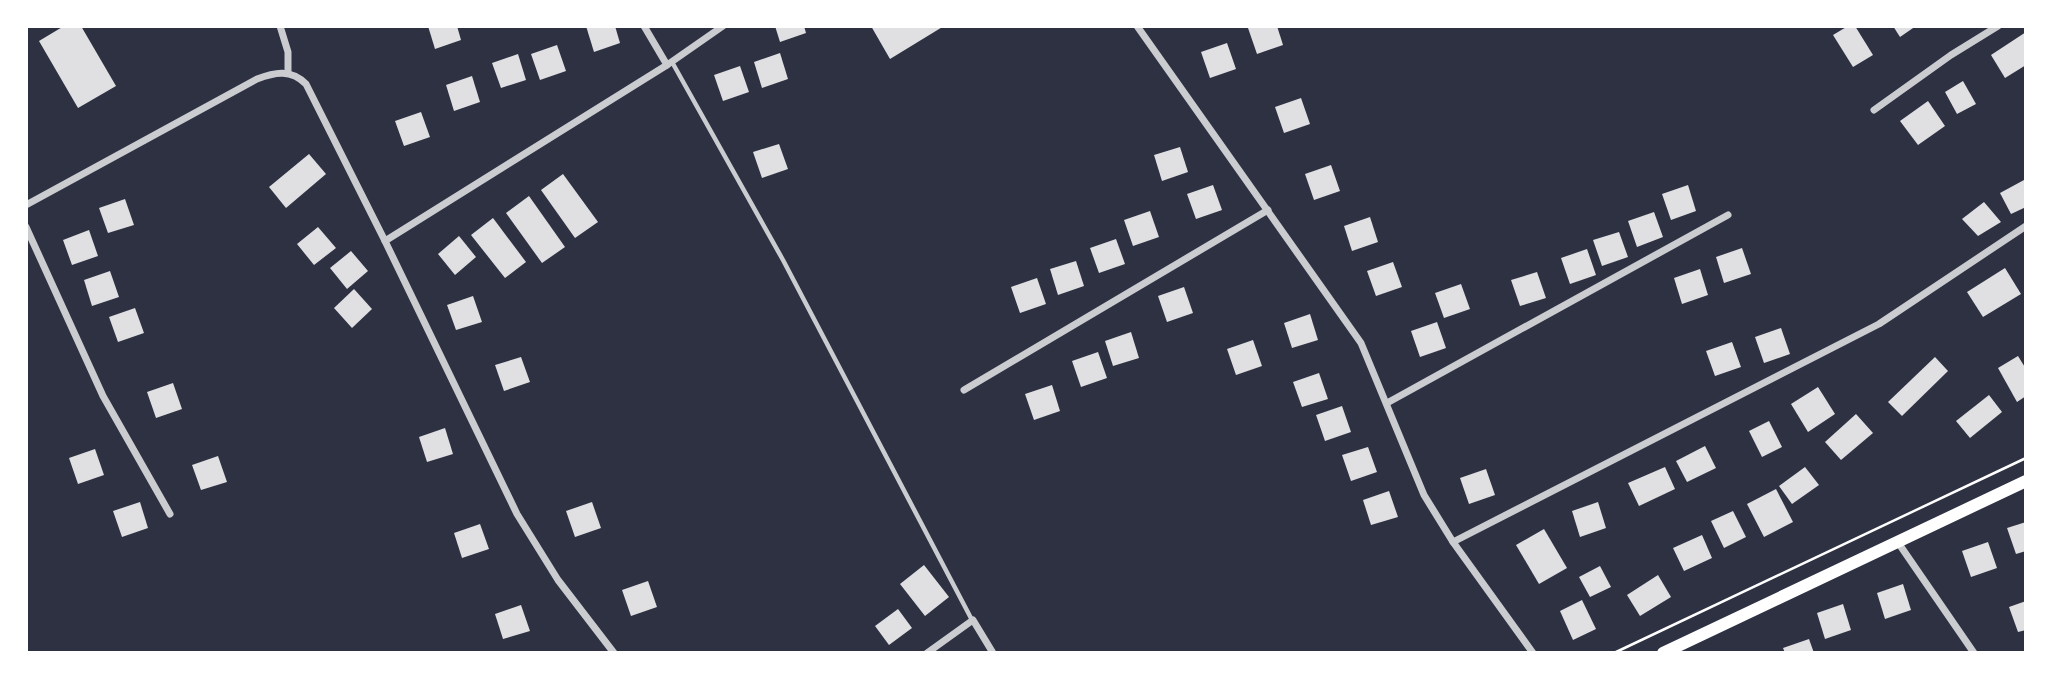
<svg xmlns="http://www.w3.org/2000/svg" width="2052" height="679" font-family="Montserrat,sans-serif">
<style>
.building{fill:#e0e0e3}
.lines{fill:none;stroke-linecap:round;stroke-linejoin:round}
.path{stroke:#fff;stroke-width:2.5}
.service{stroke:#caccd0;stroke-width:4.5}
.minor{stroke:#caccd0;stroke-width:7}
.secondary{stroke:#fff;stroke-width:12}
</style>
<rect width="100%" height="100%" fill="#2d3142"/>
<g class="building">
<path d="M64,26H81L116,86L78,108L39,41Z"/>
<path d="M428,26H457L461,40L435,49Z"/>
<path d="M586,26H615L620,43L594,52Z"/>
<path d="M775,26H804L806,33L780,42Z"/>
<path d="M871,26H944L890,59Z"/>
<path d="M1254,26H1277L1283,45L1257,54L1248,28Z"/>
<path d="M1848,26H1855L1873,55L1853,67L1833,35Z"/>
<path d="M1893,26H1916L1900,37Z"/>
<path d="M2026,32V65L2005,78L1991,55Z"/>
<path d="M1227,43L1236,69L1210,78L1201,52Z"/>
<path d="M557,45L566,71L540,80L531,54Z"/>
<path d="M780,53L788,79L762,88L754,62Z"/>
<path d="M518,54L526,80L501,88L492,63Z"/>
<path d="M740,66L749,92L723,101L714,75Z"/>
<path d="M472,76L480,102L454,111L446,85Z"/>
<path d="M1963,81L1976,104L1957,114L1945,92Z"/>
<path d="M1301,98L1310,124L1284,133L1275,107Z"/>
<path d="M1928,101L1945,126L1918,145L1900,121Z"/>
<path d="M421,112L430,137L404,146L395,121Z"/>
<path d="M779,144L788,169L762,178L753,152Z"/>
<path d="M1180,147L1188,172L1162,181L1154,155Z"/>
<path d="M309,154L326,174L286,208L269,187Z"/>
<path d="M1331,165L1340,191L1314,200L1305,174Z"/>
<path d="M563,174L598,222L575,238L541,190Z"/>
<path d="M2024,180L2026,207L2011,214L2000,193Z"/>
<path d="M1213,185L1222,210L1196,219L1187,194Z"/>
<path d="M1688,185L1696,211L1671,220L1662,194Z"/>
<path d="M529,196L565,247L542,263L506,213Z"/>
<path d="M125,199L134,225L108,233L99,208Z"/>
<path d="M1984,202L2001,222L1978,236L1962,219Z"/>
<path d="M1150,211L1159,237L1133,246L1124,220Z"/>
<path d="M1654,212L1663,237L1637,247L1628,221Z"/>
<path d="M1370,217L1378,242L1352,251L1344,226Z"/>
<path d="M493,218L526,262L505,278L471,235Z"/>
<path d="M318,227L336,248L314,265L297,244Z"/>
<path d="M89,230L98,256L72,265L63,240Z"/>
<path d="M1619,232L1628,257L1602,266L1593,240Z"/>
<path d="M459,236L476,257L455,275L438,254Z"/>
<path d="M1116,239L1125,264L1099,273L1090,248Z"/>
<path d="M1742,248L1751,274L1724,283L1716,257Z"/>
<path d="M1587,249L1596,275L1570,284L1561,258Z"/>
<path d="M351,251L368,271L347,289L330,268Z"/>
<path d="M1076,261L1084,286L1058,295L1050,269Z"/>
<path d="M1393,262L1402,287L1376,296L1367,271Z"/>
<path d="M2005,268L2021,294L1983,317L1967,292Z"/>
<path d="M1700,269L1708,295L1682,304L1674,278Z"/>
<path d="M110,271L119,297L92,306L84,280Z"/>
<path d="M1537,272L1546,298L1520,306L1511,280Z"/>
<path d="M1037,278L1046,304L1020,313L1011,287Z"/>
<path d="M1461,284L1470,309L1444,318L1435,293Z"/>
<path d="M1184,287L1193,313L1167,322L1158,296Z"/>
<path d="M354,289L372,309L352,328L334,308Z"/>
<path d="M473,296L482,322L456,330L447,305Z"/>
<path d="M135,308L144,333L118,342L109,317Z"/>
<path d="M1310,314L1318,340L1292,348L1284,323Z"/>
<path d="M1437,322L1446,348L1420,357L1411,331Z"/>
<path d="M1781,328L1790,354L1764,363L1755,337Z"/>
<path d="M1131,332L1139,358L1113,366L1105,341Z"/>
<path d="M1253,340L1262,366L1236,375L1227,349Z"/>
<path d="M1732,342L1741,367L1715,376L1706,351Z"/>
<path d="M1098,352L1107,378L1081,387L1072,361Z"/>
<path d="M2018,356L2026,369V396L2017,402L1998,368Z"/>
<path d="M521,357L530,382L504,391L495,365Z"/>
<path d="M1935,357L1948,371L1902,416L1888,402Z"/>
<path d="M1319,373L1328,399L1302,407L1293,382Z"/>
<path d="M173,383L182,409L156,418L147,392Z"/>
<path d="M1052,385L1060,411L1034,420L1025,394Z"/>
<path d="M1818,387L1835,414L1808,432L1791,404Z"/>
<path d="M1989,395L2002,412L1970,438L1956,421Z"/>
<path d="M1342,406L1351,432L1325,441L1316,415Z"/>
<path d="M1856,414L1873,433L1841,460L1825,442Z"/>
<path d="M1769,421L1782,447L1762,457L1749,431Z"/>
<path d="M445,428L453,454L427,462L419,437Z"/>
<path d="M1705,446L1716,468L1687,482L1676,461Z"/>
<path d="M1368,447L1377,472L1351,481L1342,455Z"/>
<path d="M95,449L104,475L78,484L69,458Z"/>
<path d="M218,456L227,482L201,490L192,465Z"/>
<path d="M1665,467L1675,489L1639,506L1628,483Z"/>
<path d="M1805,467L1819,485L1792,504L1779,486Z"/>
<path d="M1486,469L1495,495L1469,504L1460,478Z"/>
<path d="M1776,489L1793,522L1764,537L1747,504Z"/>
<path d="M1389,491L1398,517L1371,525L1363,500Z"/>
<path d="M140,502L148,528L122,537L113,511Z"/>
<path d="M592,502L601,528L575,537L566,511Z"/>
<path d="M1598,502L1606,528L1580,537L1572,511Z"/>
<path d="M1733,511L1746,537L1724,548L1711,521Z"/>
<path d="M2026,522V551L2016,554L2007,528Z"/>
<path d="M480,524L489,549L462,558L454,533Z"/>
<path d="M1544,529L1567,568L1539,584L1516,545Z"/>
<path d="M1702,535L1712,558L1684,571L1673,548Z"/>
<path d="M1988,542L1997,568L1971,577L1962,551Z"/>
<path d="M924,565L949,597L925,616L900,584Z"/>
<path d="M1600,566L1611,587L1590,597L1579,577Z"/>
<path d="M1658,575L1671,597L1640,616L1627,595Z"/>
<path d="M648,581L657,607L631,616L622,590Z"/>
<path d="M1903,584L1911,610L1885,619L1877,593Z"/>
<path d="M1582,600L1596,629L1573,640L1560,611Z"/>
<path d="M2026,601V630L2018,632L2009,607Z"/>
<path d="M1843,604L1851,630L1825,639L1817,613Z"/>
<path d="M521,605L530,631L503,639L495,614Z"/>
<path d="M898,609L912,628L889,645L875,626Z"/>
<path d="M1809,639L1814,653H1785L1783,648Z"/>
</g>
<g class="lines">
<path class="path" d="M1614,653L2026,458"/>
<path class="service" d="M672,62L783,260L972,620"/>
<g class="minor">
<path d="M280,26L288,52V73"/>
<path d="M644,26L667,65"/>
<path d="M1137,26L1361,343L1424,495L1453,542L1533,653"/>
<path d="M1874,110L1951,55L1998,26"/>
<path d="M26,205L257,79C275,72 291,69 306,84L385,241L517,514L558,580L614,653"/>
<path d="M26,227L103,396L170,514"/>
<path d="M385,241L667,65L723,26"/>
<path d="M964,390L1268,210"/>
<path d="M1387,403L1728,215"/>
<path d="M1897,541L1974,653"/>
<path d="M1453,542L1879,324L2026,226"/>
<path d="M927,653L973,620L993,653"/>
</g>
<path class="secondary" d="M1663,653L2026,481"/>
</g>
<rect width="2052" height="679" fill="none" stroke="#ffffff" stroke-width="56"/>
</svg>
